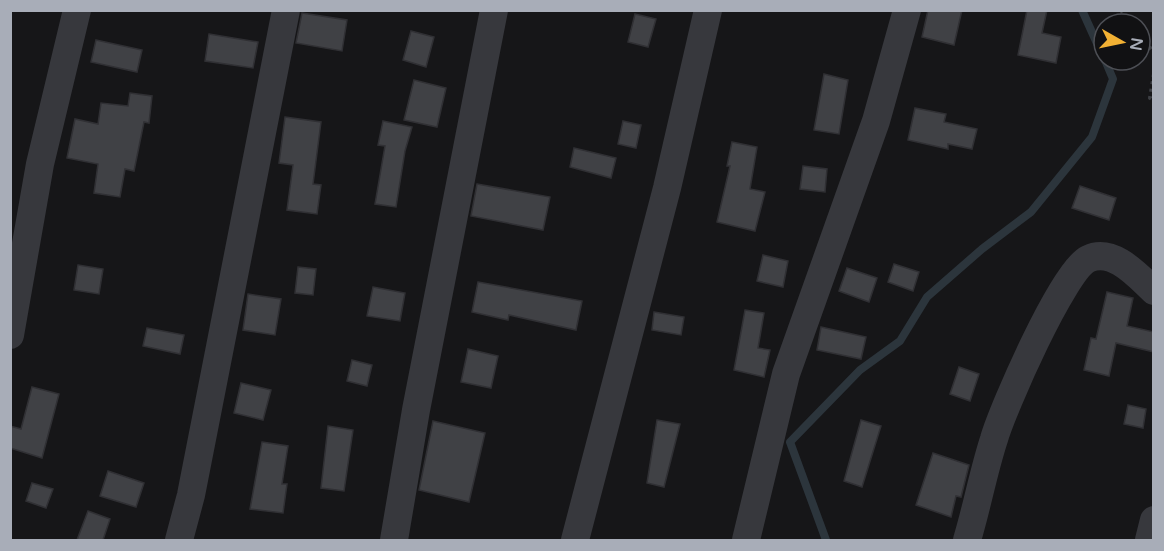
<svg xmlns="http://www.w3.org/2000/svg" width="1164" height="551" font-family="'Varela Round',sans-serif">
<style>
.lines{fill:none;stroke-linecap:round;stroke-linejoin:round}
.stream{stroke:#2c353c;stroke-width:8}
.building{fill:#404145;stroke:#303034;stroke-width:1.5}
.path{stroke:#3d3f44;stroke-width:4;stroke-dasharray:3 4.5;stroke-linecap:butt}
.street{stroke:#37383d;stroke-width:28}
</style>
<rect width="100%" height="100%" fill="#161618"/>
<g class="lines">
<g class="stream">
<path d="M1082,10L1104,59"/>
<path d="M826,540L790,442L860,370L900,341L927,297L982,249L1031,212L1092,137L1113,79L1105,60"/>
</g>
</g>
<g class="building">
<path d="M928,10H962L954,45L922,37Z"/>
<path d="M1027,10H1047L1042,33L1061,37L1056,63L1018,55Z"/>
<path d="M302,13L347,20L342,51L296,43Z"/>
<path d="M635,14L656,19L648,47L628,42Z"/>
<path d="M411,31L434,37L426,67L403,60Z"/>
<path d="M209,34L258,42L253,68L205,61Z"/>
<path d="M96,40L142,50L137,72L91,62Z"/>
<path d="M824,74L848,80L839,134L814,130Z"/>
<path d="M414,80L446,88L437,127L404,120Z"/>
<path d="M130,93L152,96L149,123L144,122L134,171L125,169L120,197L94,193L98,164L67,158L75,119L98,124L101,103L128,106Z"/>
<path d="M915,108L946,114L944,122L977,129L972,149L948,144V149L908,140Z"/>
<path d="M285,117L321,122L313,184L321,185L317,214L287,210L293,165L279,163Z"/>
<path d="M383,121L412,127L405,151L396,207L375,204L385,146L378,145Z"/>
<path d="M623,121L641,125L636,148L618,144Z"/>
<path d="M732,142L757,147L750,189L765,192L755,231L717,222L730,166H727Z"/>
<path d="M574,148L616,158L611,178L570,167Z"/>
<path d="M803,166L827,169L825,192L800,189Z"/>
<path d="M477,184L550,197L543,230L471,216Z"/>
<path d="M1080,186L1116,198L1109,220L1072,208Z"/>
<path d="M763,255L788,261L783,287L757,281Z"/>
<path d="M894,264L919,272L913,291L888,282Z"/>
<path d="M78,265L103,269L99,294L74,290Z"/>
<path d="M298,267L316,269L313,295L295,293Z"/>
<path d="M847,268L877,278L869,302L839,291Z"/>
<path d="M478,282L582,301L576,330L509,315L508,320L472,312Z"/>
<path d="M373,287L405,293L400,321L367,316Z"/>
<path d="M1107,292L1133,298L1127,326L1154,332V352L1116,343L1109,376L1084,370L1091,338L1096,339Z"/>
<path d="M248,294L281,299L275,335L243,330Z"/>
<path d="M745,310L764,313L758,348L770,350L764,377L734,370Z"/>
<path d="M654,312L684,317L681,335L652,330Z"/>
<path d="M821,327L866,337L861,359L817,350Z"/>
<path d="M147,328L184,335L180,354L143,346Z"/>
<path d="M468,349L498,356L491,388L461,382Z"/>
<path d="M352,360L372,365L367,386L347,381Z"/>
<path d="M959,367L979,374L970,401L950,394Z"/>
<path d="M241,383L271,390L263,420L234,413Z"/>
<path d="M32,387L59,394L42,458L10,448V426L21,429Z"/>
<path d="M1128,405L1146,409L1143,428L1124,424Z"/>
<path d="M657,420L680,424L664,487L647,483Z"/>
<path d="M861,420L881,426L862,487L844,481Z"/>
<path d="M433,421L485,433L469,502L419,490Z"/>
<path d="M328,426L353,430L344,491L321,488Z"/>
<path d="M262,442L288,446L282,484H287L283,513L250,509Z"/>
<path d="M933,453L969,465L961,497L956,496L951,517L916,505Z"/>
<path d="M108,471L144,483L136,507L100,496Z"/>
<path d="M32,483L53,489L46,508L26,501Z"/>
<path d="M88,511L110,519L103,540H77Z"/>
</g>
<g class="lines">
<g class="path">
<path d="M1121,10L1131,24"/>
<path d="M1140,35L1154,53"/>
<path d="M1154,74L1150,98L1154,100"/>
</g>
<g class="street">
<path d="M10,335L40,164L77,10"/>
<path d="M179,540L191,495L286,10"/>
<path d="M394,540L416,410L494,10"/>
<path d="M575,540L667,188L708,10"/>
<path d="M746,540L786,374L876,121L907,10"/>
<path d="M967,540C977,507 983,473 994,439C1003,408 1063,271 1088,259C1113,247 1138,276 1154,291"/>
<path d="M1149,540L1154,520"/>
</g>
</g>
<rect width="1164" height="551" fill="none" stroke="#a8adb8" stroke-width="24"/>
<g transform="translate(1122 42) rotate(99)"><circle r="28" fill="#111113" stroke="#4d4f55" stroke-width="1.5"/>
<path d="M0-4.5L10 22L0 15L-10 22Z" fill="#f2b134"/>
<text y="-9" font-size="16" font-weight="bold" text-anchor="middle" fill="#a8adb8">N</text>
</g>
</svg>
